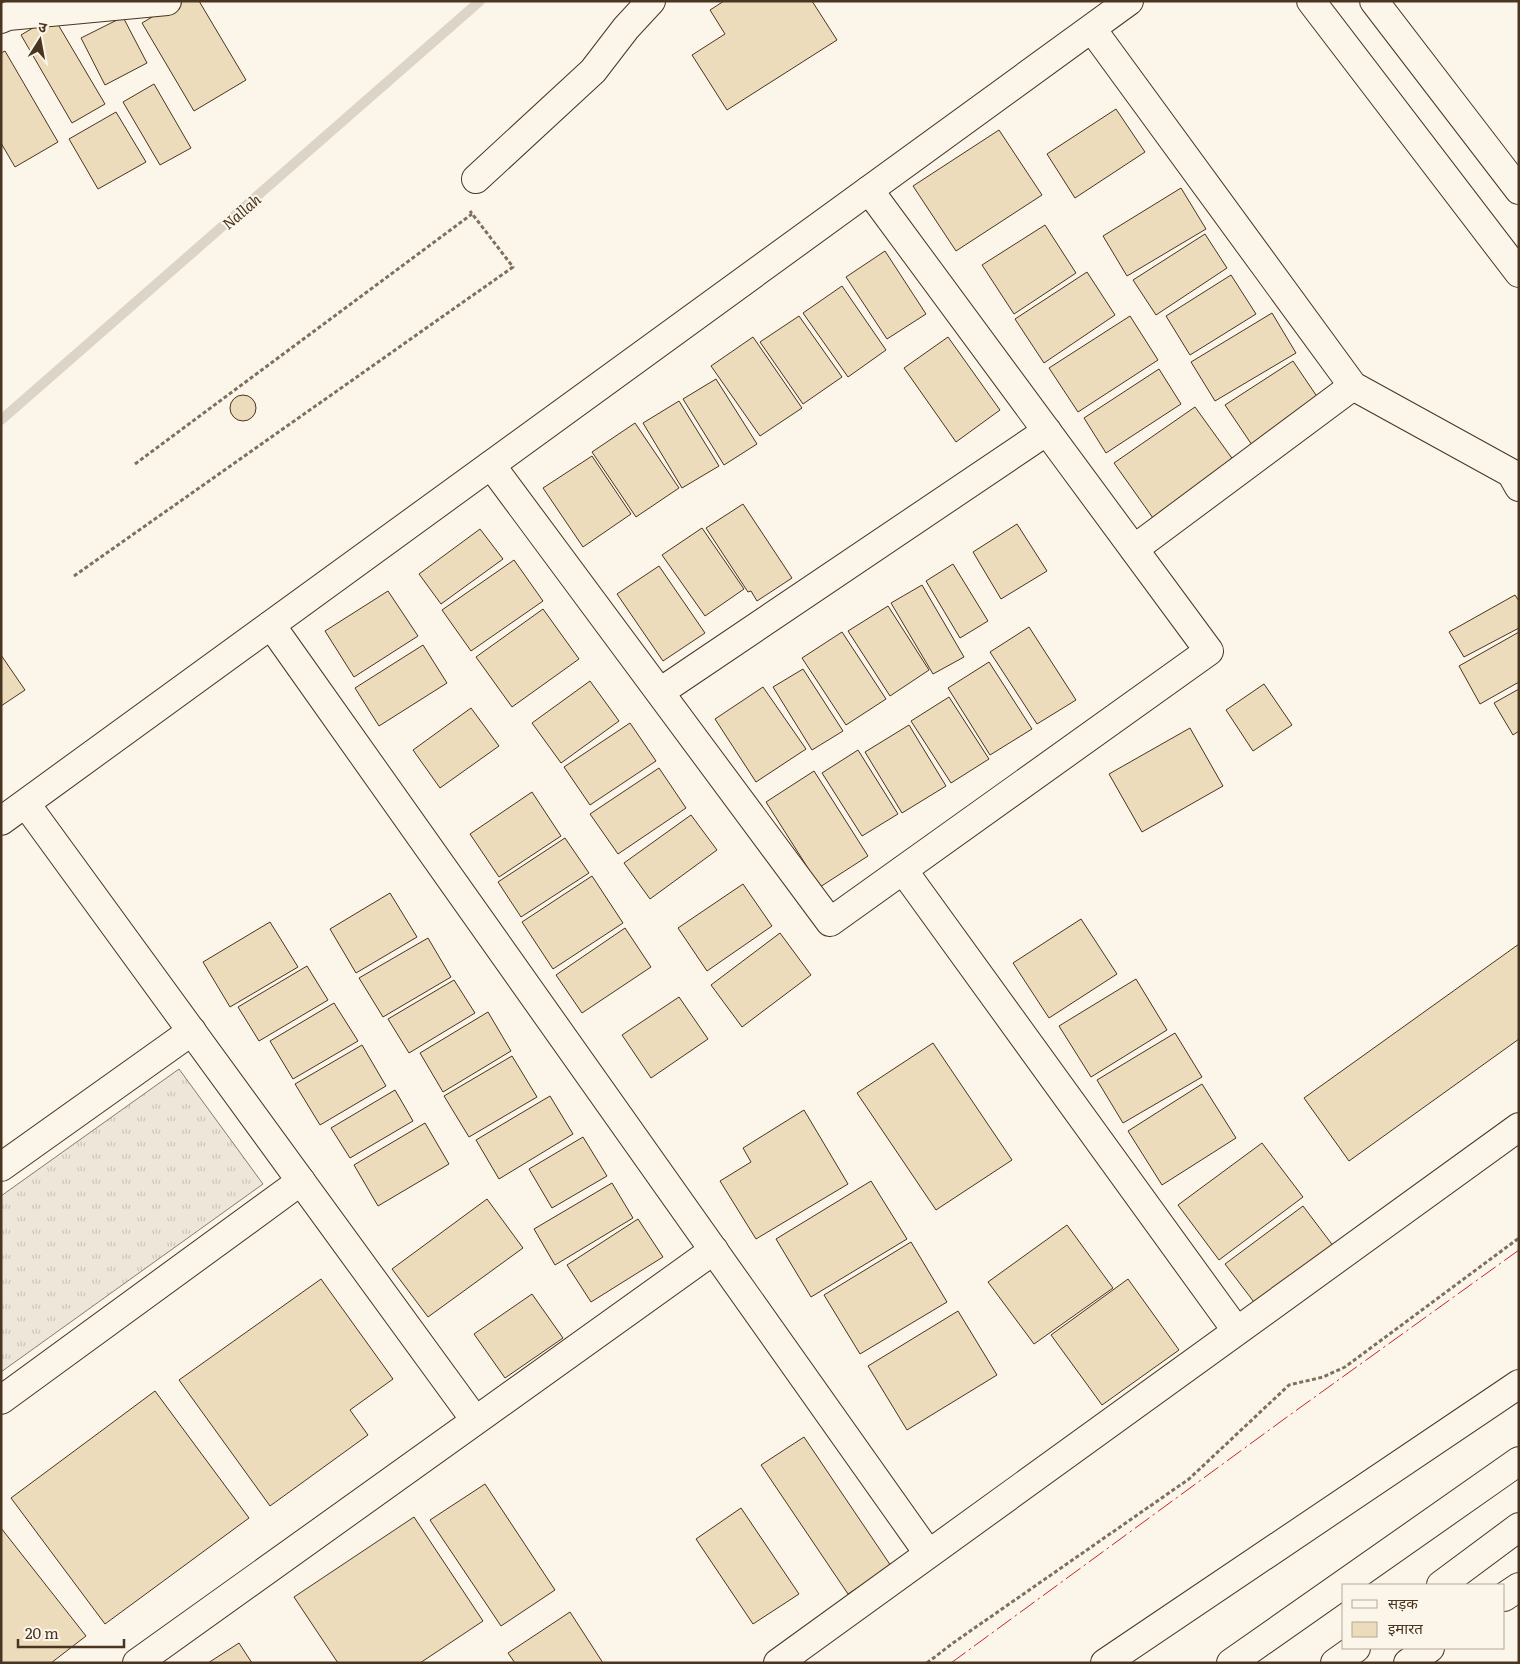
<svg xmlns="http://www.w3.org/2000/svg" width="1520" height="1664" font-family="Literata,'Noto Sans Devanagari',serif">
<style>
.grass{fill:url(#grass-tufts);stroke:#887966}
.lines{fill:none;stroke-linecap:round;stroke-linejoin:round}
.stream{stroke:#dcd4c6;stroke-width:10}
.building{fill:#ecdcbc;stroke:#4a3520}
.minor-casing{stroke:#4a3520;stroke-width:30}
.tertiary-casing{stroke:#4a3520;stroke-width:30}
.trunk-casing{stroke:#4a3520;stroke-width:30}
.path{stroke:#7f6f5c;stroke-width:3;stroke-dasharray:4 2.5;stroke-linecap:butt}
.minor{stroke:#fbf6e9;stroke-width:28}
.tertiary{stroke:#fbf6e9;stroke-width:28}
.trunk{stroke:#fbf6e9;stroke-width:28}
.power{stroke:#c62828;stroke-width:1;stroke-dasharray:18 4 2.5 4;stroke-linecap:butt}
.labels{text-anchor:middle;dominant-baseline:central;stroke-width:4;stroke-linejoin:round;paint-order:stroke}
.water-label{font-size:15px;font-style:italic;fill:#4a3520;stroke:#fbf6e9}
</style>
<defs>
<pattern id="grass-tufts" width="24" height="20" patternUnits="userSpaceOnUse" patternTransform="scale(1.25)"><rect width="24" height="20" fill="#ede6d9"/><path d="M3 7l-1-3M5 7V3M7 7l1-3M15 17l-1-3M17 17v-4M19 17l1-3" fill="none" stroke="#cdc6ba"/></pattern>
</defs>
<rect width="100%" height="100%" fill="#fbf6e9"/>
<path class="grass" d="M179,1069L263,1184L1,1372V1196Z"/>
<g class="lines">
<path class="stream" d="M1,420L480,1"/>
</g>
<g class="building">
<path d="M179,1H199L246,80L194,111L142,23Z"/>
<path d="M724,1H812L837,40L727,110L692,55L725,34L710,10Z"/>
<path d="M53,16L105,104L72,123L21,35Z"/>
<path d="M123,17L147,63L105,85L81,38Z"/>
<path d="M5,51L58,142L15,167L1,143V53Z"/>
<path d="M154,84L191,148L160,165L123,102Z"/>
<path d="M1116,109L1145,152L1075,198L1047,154Z"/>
<path d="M116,112L146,162L98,189L69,139Z"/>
<path d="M999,130L1042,195L956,251L913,186Z"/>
<path d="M1181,188L1206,229L1127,276L1103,236Z"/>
<path d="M1045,225L1076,273L1014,314L982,265Z"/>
<path d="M1205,234L1227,268L1156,315L1133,280Z"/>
<path d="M885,251L926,314L887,339L846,277Z"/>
<path d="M1087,272L1115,315L1044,363L1015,319Z"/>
<path d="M1231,275L1256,314L1190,355L1166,316Z"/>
<path d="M842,286L886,350L848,377L803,313Z"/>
<path d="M1272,313L1296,353L1215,401L1191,362Z"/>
<path d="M799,316L842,377L803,404L760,342Z"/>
<path d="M1130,316L1158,360L1078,412L1049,368Z"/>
<path d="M753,337L802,408L760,436L711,366Z"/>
<path d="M948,337L1000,410L956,442L904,368Z"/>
<path d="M1293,361L1320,401L1252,445L1225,405Z"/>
<path d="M1159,369L1181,404L1106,453L1084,418Z"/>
<path d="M716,379L757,444L724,465L683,399Z"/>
<circle cx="243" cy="408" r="13"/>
<path d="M679,401L719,466L682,488L643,423Z"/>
<path d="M1195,407L1234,461L1153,518L1114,463Z"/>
<path d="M635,423L679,488L636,517L592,452Z"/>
<path d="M592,456L631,514L583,547L543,488Z"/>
<path d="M743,504L792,578L757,601L751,591L748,592L706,528Z"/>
<path d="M1017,524L1047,571L1001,599L973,552Z"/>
<path d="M702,528L744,589L705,616L662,555Z"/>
<path d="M480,529L503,559L441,604L419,574Z"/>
<path d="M514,560L543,601L471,651L442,610Z"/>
<path d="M953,564L988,621L960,638L926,581Z"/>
<path d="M659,566L705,633L663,661L617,594Z"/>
<path d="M922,585L964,657L933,674L891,603Z"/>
<path d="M388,591L418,636L354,677L325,631Z"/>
<path d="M1515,595L1519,601V628L1464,657L1449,632Z"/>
<path d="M888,606L929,670L890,696L848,631Z"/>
<path d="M543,609L579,659L512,707L476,657Z"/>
<path d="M1029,627L1076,700L1037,724L990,652Z"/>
<path d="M842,632L886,699L846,725L802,658Z"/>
<path d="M1519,632V682L1480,704L1459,666Z"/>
<path d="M423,645L447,683L379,726L355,688Z"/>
<path d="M1,655L25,690L1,706Z"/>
<path d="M989,662L1032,729L990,755L948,688Z"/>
<path d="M803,669L843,731L812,750L773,687Z"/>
<path d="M590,681L619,721L561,763L532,723Z"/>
<path d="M1264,684L1292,725L1253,751L1226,710Z"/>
<path d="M763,687L806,749L756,782L715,719Z"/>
<path d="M1519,689V731L1513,735L1494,703Z"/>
<path d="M949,697L989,759L951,783L911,721Z"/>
<path d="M471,708L499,746L440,788L413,750Z"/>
<path d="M630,723L656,761L590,805L564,767Z"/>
<path d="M909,725L946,786L902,813L865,752Z"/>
<path d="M1190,728L1223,786L1142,832L1109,774Z"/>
<path d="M858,750L898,814L862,836L822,773Z"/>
<path d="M659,768L686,808L618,854L590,814Z"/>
<path d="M814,771L868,856L820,887L766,802Z"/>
<path d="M532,792L561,836L499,877L470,834Z"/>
<path d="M691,815L717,850L650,899L624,863Z"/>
<path d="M565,838L589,873L521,917L498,882Z"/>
<path d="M592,876L623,923L553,969L522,922Z"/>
<path d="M743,884L772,926L707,971L678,928Z"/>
<path d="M390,893L417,937L356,973L330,929Z"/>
<path d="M1081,919L1117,974L1049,1018L1013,963Z"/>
<path d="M270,922L298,967L230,1007L203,962Z"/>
<path d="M625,928L651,967L582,1013L556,975Z"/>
<path d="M780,933L811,975L742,1027L711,985Z"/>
<path d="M428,938L451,977L383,1017L359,978Z"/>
<path d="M1519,944V1039L1349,1161L1304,1098Z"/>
<path d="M307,966L328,1000L259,1041L238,1007Z"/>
<path d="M1136,979L1167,1030L1091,1077L1059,1026Z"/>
<path d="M454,980L475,1013L409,1053L388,1019Z"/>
<path d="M679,997L708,1039L651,1078L622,1035Z"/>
<path d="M334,1003L358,1041L293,1079L270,1041Z"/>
<path d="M488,1012L511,1051L443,1092L420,1053Z"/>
<path d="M1175,1033L1202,1077L1123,1123L1097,1080Z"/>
<path d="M933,1043L1012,1160L936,1210L857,1093Z"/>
<path d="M362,1045L386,1086L320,1125L295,1084Z"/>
<path d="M512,1056L537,1097L469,1137L444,1096Z"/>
<path d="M1202,1084L1236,1138L1162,1185L1128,1131Z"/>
<path d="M395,1090L413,1121L350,1158L331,1128Z"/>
<path d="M550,1096L573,1134L499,1179L476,1140Z"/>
<path d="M804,1110L848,1184L756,1239L720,1181L751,1162L743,1148Z"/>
<path d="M425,1123L449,1164L378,1206L354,1165Z"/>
<path d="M583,1137L607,1176L552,1208L529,1169Z"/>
<path d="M1262,1143L1303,1197L1219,1260L1178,1205Z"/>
<path d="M871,1181L907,1239L811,1297L776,1239Z"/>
<path d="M612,1183L633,1218L555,1265L534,1229Z"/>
<path d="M487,1199L523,1248L428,1317L392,1269Z"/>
<path d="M1303,1206L1334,1247L1257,1306L1225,1264Z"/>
<path d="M638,1219L663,1257L591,1302L567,1265Z"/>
<path d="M1067,1225L1113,1288L1034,1344L988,1282Z"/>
<path d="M911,1242L947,1302L860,1354L824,1295Z"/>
<path d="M321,1279L393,1379L350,1410L368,1435L270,1506L179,1380Z"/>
<path d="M1128,1279L1179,1350L1102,1405L1051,1335Z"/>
<path d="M532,1294L563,1338L505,1378L474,1334Z"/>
<path d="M958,1311L997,1375L907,1430L868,1366Z"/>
<path d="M155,1391L249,1518L105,1624L11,1498Z"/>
<path d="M804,1437L891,1566L848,1594L761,1465Z"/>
<path d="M485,1484L555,1590L501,1626L430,1520Z"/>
<path d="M741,1508L799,1594L753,1624L696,1539Z"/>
<path d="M414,1517L483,1621L420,1663H338L294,1597Z"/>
<path d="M1,1528L86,1636L51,1663H1Z"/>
<path d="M570,1612L603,1663H515L508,1653Z"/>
<path d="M239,1643L252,1663H208Z"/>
</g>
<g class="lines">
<g class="minor-casing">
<g id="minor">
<path d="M1,19L8,16L167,1"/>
<path d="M1092,29L1353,386L1511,473L1519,487"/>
<path d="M476,179L593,71L626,28L651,1"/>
<path d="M491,465L830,922L1209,651L869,190"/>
<path d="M1134,549L1353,386"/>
<path d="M271,625L928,1553"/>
<path d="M660,692L1047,431"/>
<path d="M26,804L475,1420"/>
<path d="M1,821L1129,1"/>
<path d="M903,870L1236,1330"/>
<path d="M1,1167L192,1031"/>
<path d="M1,1400L301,1181"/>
<path d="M137,1663L714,1250"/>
<path d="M778,1663L1519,1127"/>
</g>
</g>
<g class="tertiary-casing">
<g id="tertiary">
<path d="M1311,1L1519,273"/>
<path d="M1374,1L1519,190"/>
<path d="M1504,1597L1519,1587"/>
<path d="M1105,1663L1519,1384"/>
<path d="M1408,1663L1430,1648"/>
</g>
</g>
<g class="trunk-casing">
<g id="trunk">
<path d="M1441,1585L1519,1527"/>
<path d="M1231,1663L1519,1461"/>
<path d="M1335,1663L1356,1648"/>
</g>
</g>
<g class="path">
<path d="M135,464L472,214"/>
<path d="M74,576L513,267L470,211"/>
<path d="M927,1663L953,1643L1189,1479L1289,1385L1323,1377L1345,1367L1519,1238"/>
</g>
<use href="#minor" class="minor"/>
<use href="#tertiary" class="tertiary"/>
<use href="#trunk" class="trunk"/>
<path class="power" d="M951,1663L1287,1417L1519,1250"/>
</g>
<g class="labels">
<g class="water-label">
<text transform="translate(241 211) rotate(-41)">Nallah</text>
</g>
</g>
<rect width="1520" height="1664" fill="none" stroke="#4a3520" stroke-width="5"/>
<rect x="1342" y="1584" width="162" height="65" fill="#fbf6e9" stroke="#b4a999"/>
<rect x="1352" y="1600" width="25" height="8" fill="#fbf6e9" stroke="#b4a999"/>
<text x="1388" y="1609" font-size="15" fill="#4a3520">सड़क</text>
<rect x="1352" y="1622" width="25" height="15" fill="#ecdcbc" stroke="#b4a999"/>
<text x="1388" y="1634" font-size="15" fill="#4a3520">इमारत</text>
<g transform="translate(40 40) rotate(11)" stroke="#fbf6e9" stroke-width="4" paint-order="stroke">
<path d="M0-4L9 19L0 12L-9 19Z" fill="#4a3520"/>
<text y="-8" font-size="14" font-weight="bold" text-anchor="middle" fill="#4a3520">उ</text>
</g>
<path d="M18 1639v8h106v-8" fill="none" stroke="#4a3520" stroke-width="2.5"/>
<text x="25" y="1639" font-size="15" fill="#4a3520" stroke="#fbf6e9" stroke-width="4" paint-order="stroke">20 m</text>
</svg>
